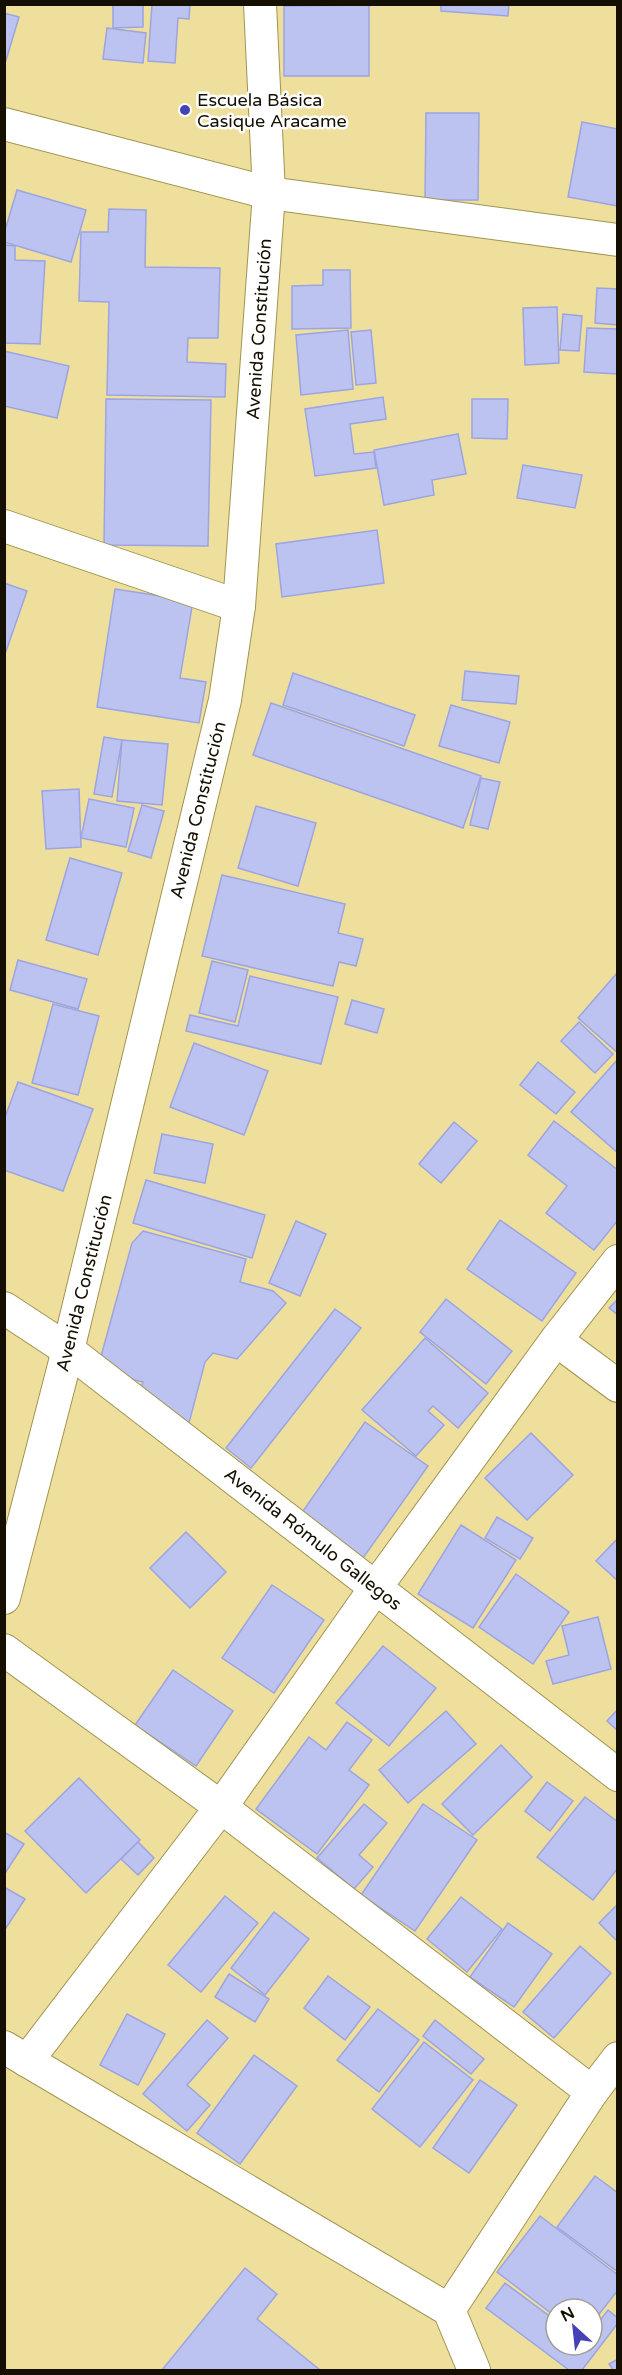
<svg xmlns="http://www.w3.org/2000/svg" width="622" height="2375" font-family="'Varela Round',sans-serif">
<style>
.building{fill:#bcc3f1;stroke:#9ca4e1;stroke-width:1.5}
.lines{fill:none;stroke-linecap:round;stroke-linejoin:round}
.minor-casing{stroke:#a19451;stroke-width:34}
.minor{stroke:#fff;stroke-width:32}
.poi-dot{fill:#4541b6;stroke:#fff;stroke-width:2}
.labels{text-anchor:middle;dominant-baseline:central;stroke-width:5;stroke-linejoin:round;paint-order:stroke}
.poi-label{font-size:18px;fill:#140f00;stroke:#fff;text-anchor:start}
.street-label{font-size:18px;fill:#140f00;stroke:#fff}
</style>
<rect width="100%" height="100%" fill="#eee09c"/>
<g class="building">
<path d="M113,4H143V27L113,28Z"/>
<path d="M152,4H190L189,19L178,18L175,63L148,61Z"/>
<path d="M441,4H509L508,16L441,11Z"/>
<path d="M369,5V76H284V6Z"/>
<path d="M4,13L19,17L4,67Z"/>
<path d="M107,28L146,33L143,63L103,59Z"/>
<path d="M426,113H479L478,200H425Z"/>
<path d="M582,122L618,129V206L568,197Z"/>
<path d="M17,190L86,210L71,262L4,242V234Z"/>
<path d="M109,209L146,210L145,267L220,268L218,338H188L187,362L226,364L225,397L107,395L109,302L79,301L81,232H108Z"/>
<path d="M4,245L15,246V260L45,261L40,344L4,343Z"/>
<path d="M323,270H350L351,328L292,329V286L323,285Z"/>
<path d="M597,288L618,289V325L595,323Z"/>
<path d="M557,307L559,363L525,365L523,308Z"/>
<path d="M563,314L582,316L579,351L560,350Z"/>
<path d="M587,328L618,329V374L584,372Z"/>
<path d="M348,330L353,389L301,395L296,335Z"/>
<path d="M371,330L376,383L356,385L351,332Z"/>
<path d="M4,351L69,366L57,418L4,406Z"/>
<path d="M383,397L386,419L350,424L354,454L374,452L376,468L315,476L305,409Z"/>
<path d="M106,399L211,400L208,546L104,545Z"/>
<path d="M472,399H508L507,439L472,438Z"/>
<path d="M458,434L466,474L432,480L434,495L384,505L374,450Z"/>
<path d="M523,465L582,475L575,508L517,498Z"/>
<path d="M377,530L384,583L282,597L276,544Z"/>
<path d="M4,583L27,591L4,657Z"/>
<path d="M115,589L193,601L180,678L206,682L199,723L97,707Z"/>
<path d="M465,671L519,676L516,704L462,700Z"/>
<path d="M293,673L415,715L404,746L283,705Z"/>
<path d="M271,703L481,776L463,828L253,755Z"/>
<path d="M451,705L510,722L499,763L439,746Z"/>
<path d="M104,737L122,740L112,797L94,794Z"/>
<path d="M122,740L168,744L162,805L117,801Z"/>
<path d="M481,778L500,782L488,829L470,825Z"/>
<path d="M79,789L81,847L46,849L42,791Z"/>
<path d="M89,799L134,808L126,847L81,838Z"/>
<path d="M142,805L164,811L151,858L128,851Z"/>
<path d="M256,806L316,823L298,886L238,868Z"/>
<path d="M70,858L122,873L98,955L46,940Z"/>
<path d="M222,875L345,904L338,933L363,939L356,966L339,962L333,986L202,956Z"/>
<path d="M18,960L87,979L78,1009L10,990Z"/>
<path d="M212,961L248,970L235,1022L199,1013Z"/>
<path d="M617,973H618V1053L578,1018Z"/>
<path d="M250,976L338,997L321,1064L186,1031L190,1015L238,1026Z"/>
<path d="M352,1000L384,1009L377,1033L345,1024Z"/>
<path d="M53,1004L99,1016L78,1095L32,1083Z"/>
<path d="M579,1022L613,1054L595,1073L561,1041Z"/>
<path d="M194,1043L268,1071L244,1135L170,1107Z"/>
<path d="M618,1059V1153L571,1112Z"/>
<path d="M538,1062L575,1092L556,1114L520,1085Z"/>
<path d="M18,1082L93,1109L63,1191L4,1170V1120Z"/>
<path d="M554,1121L618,1170V1220L594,1250L546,1213L567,1186L528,1155Z"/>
<path d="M454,1122L477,1141L441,1183L419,1164Z"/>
<path d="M162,1134L213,1144L205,1183L154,1173Z"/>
<path d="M146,1180L265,1215L252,1258L133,1223Z"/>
<path d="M500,1220L576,1273L542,1321L467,1269Z"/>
<path d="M296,1221L326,1234L300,1296L269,1283Z"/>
<path d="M143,1231L246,1259L240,1282L273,1291L286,1303L237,1359L213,1353L205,1362L189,1423L182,1431L139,1394L143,1382L119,1376L100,1360L132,1243Z"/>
<path d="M446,1299L512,1351L486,1384L420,1332Z"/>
<path d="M618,1299V1315L609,1308Z"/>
<path d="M335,1309L361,1328L251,1468L226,1448Z"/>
<path d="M425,1338L488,1393L458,1428L433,1406L428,1411L444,1425L416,1456L362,1410Z"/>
<path d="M365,1422L428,1466L363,1558L301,1514Z"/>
<path d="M531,1433L573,1475L527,1520L485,1478Z"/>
<path d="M497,1517L533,1538L520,1559L485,1538Z"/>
<path d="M461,1525L516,1560L473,1628L418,1594Z"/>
<path d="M186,1532L226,1572L190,1608L150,1568Z"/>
<path d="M618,1538V1581L596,1561Z"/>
<path d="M516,1574L569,1612L533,1664L479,1627Z"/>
<path d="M272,1585L324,1620L274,1693L222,1658Z"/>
<path d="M598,1617L611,1669L553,1684L546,1661L569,1655L562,1626Z"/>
<path d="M383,1646L436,1688L389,1746L336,1703Z"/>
<path d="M173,1670L233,1711L196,1766L135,1725Z"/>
<path d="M618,1709V1731L607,1721Z"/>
<path d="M446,1711L476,1744L408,1803L379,1770Z"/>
<path d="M347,1722L372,1740L349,1770L369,1785L317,1854L256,1809L309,1737L326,1750Z"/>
<path d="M501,1745L532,1777L473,1835L442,1804Z"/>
<path d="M79,1778L140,1840L86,1893L25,1831Z"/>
<path d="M547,1782L573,1801L550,1831L525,1811Z"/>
<path d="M585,1797L618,1822V1868L593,1900L537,1857Z"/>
<path d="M364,1804L387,1823L359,1855L373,1867L354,1889L317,1858Z"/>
<path d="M423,1804L477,1840L415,1931L361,1895Z"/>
<path d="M4,1832L24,1844L4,1875Z"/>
<path d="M138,1842L154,1858L138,1875L121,1859Z"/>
<path d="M4,1887L25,1899L4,1931Z"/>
<path d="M225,1896L258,1923L201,1992L168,1965Z"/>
<path d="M461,1897L502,1929L467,1972L427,1939Z"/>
<path d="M618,1904V1942L599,1923Z"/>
<path d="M274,1912L309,1939L265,1995L231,1968Z"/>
<path d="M508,1923L552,1954L514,2007L470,1977Z"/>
<path d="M580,1946L611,1973L554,2038L523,2012Z"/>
<path d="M229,1974L269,1999L255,2022L215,1997Z"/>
<path d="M328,1976L370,2007L345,2040L304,2008Z"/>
<path d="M378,2009L419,2040L379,2092L337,2060Z"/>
<path d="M127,2014L165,2034L138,2085L100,2065Z"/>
<path d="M207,2020L228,2038L187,2085L210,2105L187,2131L143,2094Z"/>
<path d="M435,2020L484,2059L471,2074L423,2036Z"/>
<path d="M424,2042L473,2080L420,2147L372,2109Z"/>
<path d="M254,2055L297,2086L240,2164L197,2133Z"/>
<path d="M480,2080L517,2105L469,2173L433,2148Z"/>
<path d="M595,2176L618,2193V2272L557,2227Z"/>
<path d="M540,2216L618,2275V2290L592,2323V2309H556V2317L497,2272Z"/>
<path d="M245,2268L277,2294L257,2319L320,2370H162Z"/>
<path d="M505,2283L556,2321V2345H592V2331L608,2310L618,2318V2323L582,2370H569L486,2308Z"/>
<path d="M618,2359V2370H613L609,2364Z"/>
</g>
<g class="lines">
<g class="minor-casing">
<g id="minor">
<path d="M4,124L269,193L618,240"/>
<path d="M4,526L239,606"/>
<path d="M4,1308L68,1350L618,1775"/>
<path d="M556,1340L618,1386"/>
<path d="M4,1598L68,1350L225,700L239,606L269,193L260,4"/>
<path d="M4,1650L221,1807L592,2092"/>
<path d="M4,2047L449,2310L474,2370"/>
<path d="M27,2061L221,1807L376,1587L556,1340L618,1261"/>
<path d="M449,2310L592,2092L618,2058"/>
</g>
</g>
<use href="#minor" class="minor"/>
</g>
<circle class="poi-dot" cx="185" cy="110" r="6"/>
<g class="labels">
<g class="poi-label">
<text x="197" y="100">Escuela Básica<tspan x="197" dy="21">Casique Aracame</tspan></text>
</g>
<g class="street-label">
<text transform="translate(259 329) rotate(-86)">Avenida Constitución</text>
<text transform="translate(198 810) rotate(-76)">Avenida Constitución</text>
<text transform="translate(84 1283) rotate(-76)">Avenida Constitución</text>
<text transform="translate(313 1539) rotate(38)">Avenida Rómulo Gallegos</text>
</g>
</g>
<rect width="622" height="2375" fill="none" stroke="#140f00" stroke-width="12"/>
<g transform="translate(574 2327) rotate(333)"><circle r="28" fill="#ffffff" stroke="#a19f99" stroke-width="1.5"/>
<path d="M0-4.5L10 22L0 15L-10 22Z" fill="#4541b6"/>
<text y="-9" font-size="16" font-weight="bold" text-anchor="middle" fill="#140f00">N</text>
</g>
</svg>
